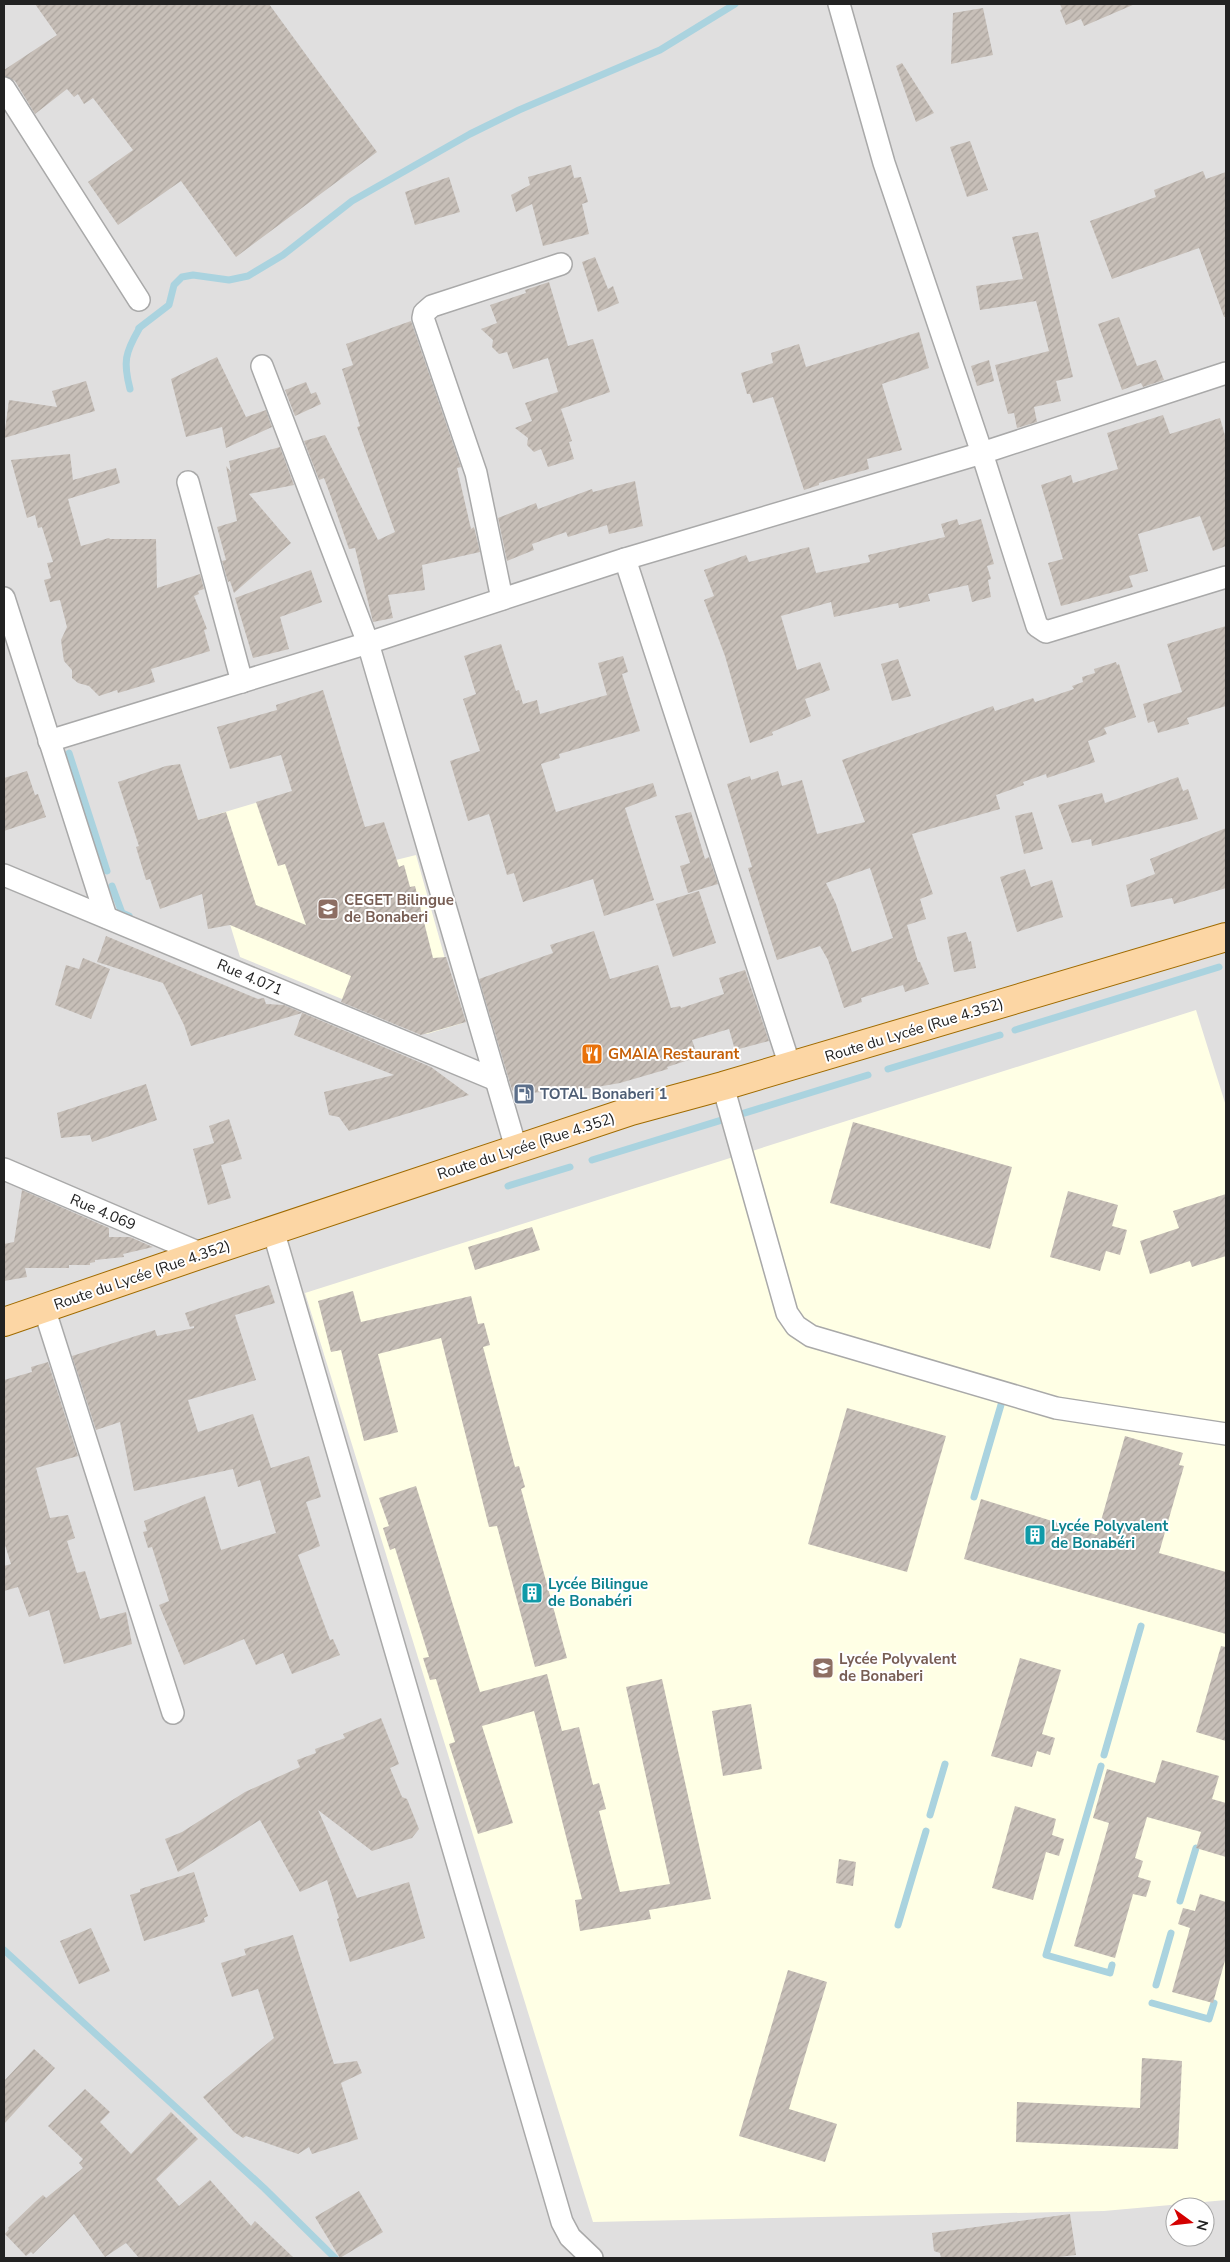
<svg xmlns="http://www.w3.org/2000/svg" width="1230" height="2262" font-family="'Nunito Sans',sans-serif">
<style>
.residential{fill:#e0dfdf;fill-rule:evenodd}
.education{fill:#ffffe5}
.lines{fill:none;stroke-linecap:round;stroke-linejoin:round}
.stream{stroke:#aad3df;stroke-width:7}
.building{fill:url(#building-hatch);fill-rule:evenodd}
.minor-casing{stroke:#a9a9a9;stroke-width:24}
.major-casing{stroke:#a06b00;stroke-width:30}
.minor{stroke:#fff;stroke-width:21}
.major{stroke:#fcd6a4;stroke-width:28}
.labels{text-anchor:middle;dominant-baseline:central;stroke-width:4;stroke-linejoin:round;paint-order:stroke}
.education-label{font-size:15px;font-weight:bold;fill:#785e54;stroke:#fff;text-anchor:start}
.street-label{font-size:15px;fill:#222;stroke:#fff}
.food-label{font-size:15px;font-weight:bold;fill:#c56008;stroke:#fff;text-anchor:start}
.service-label{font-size:15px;font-weight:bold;fill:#4e5e75;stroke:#fff;text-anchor:start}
.culture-label{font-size:15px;font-weight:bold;fill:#0d838f;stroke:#fff;text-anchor:start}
</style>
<defs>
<pattern id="building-hatch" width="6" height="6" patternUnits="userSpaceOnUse" patternTransform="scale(1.25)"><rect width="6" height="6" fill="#c7bfb8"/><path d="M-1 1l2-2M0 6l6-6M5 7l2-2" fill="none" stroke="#aba49e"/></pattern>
</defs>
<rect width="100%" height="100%" fill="#f2efe9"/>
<path class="residential" d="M4,4H1226V2258H4ZM1175,2207H1205V2237H1175Z"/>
<g class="education">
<path d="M292,792L319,879L416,855L463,1023L427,1034L240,957L198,820Z"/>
<path d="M1196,1010L1226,1106V2200L1104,2211L593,2222L305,1293Z"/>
</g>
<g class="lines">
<g class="stream">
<path d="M139,328L169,305L174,285L182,277L193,275L229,280L248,276L283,255L352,201L470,134L519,110L660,50L735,4"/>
<path d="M130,389C123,362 125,353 139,329"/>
<path d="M69,753L107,871"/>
<path d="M112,886L122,913L129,916"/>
<path d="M1015,1030L1219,967"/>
<path d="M888,1069L1000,1035"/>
<path d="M592,1160L868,1075"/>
<path d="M508,1186L570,1167"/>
<path d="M974,1497L1003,1398"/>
<path d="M1104,1755L1141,1626"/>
<path d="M1101,1766L1046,1955L1110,1973L1112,1965"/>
<path d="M930,1815L945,1764"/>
<path d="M1180,1901L1196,1848"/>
<path d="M898,1925L926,1831"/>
<path d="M4,1950L264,2188L335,2258"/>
<path d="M1156,1985L1171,1933"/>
<path d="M1152,2003L1209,2019L1214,2003"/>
</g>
</g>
<g class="building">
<path d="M35,4H269L377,152L236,257L181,181L118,225L88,182L133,150L93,98L84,104L78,94L74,97L67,89L35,114L15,81L4,76V70L57,35Z"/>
<path d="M1060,4H1135L1084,26L1081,19L1066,25L1060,10L1062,9Z"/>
<path d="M983,8L993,55L951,64L953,13Z"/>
<path d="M902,63L934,113L916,122L896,66Z"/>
<path d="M970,141L988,190L967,197L950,147Z"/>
<path d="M571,165L574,178L581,177L588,202L582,204L589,234L543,246L532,204L516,212L511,195L530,185L528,177Z"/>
<path d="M1203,171L1206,179L1226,172V317H1224L1199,248L1112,279L1090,221L1156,197L1154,190Z"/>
<path d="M449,177L460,212L415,225L405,192Z"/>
<path d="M1038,232L1073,377L1056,381L1061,401L1034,407L1037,422L1017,428L1014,413L1008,414L995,365L1049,351L1036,301L980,310L976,286L1023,279L1012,237Z"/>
<path d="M595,257L608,289L613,286L619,303L598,312L582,262Z"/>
<path d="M549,282L568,346L593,339L610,392L561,409L572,441L569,442L574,459L548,467L541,449L534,452L527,445L528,438L515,428L532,421L525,403L558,392L548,358L513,369L507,352L499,354L492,347L493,340L481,329L497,323L490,305L526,293L525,290Z"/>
<path d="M1119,317L1137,366L1156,360L1164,380L1143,387L1141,383L1122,390L1098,324Z"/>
<path d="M411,321L461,467L457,468L471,529L474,527L480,552L422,565L425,590L388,595L393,618L373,622L355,548L349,549L330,494L324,478L319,480L304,441L325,435L378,540L395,532L357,427L360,426L342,369L353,365L346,344Z"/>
<path d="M919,332L929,368L882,384L902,450L867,459L869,469L819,483V485L804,490L773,397L753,403L750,394H747L741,373L773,363L771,353L799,344L806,367Z"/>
<path d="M217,357L246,417L266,410L272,427L226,448L222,427L186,437L171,379Z"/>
<path d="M989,360L994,381L977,386L971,366Z"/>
<path d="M86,381L95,411L4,438L9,400L57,407L52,391Z"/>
<path d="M306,382L311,394L316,392L321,404L295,416L285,390Z"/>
<path d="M1163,415L1170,434L1220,418L1226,439V546L1213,551L1200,516L1138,534L1148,571L1129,576L1133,587L1061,606L1048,563L1063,559L1041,485L1071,475L1073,483L1118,469L1107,433Z"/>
<path d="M280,447L294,485L249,494L291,543L234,593L230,581L228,582L222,561L226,560L217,527L237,521L226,466L231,472L229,461Z"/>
<path d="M70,454L73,480L116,468L120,483L68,499L81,546L109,538L110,539H156L157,588L200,574L204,589L198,591L199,594L194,596L207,629L204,630L210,651L151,669L155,682L118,693L117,690L99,696L89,686L78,683L72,678V670L64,661L61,640L67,627L60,600L50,602L44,580L51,578L47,563L53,562L42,527L38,528L35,515L27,518L11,460Z"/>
<path d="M635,481L643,526L609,534L607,525L568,537L566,532L532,544L534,550L507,561L498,518L536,503L538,509L592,489L593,492Z"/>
<path d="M957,519L959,525L981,519L994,564L987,566L991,579L988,580L991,597L972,602L968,585L928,594L930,601L899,608L898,603L834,617L831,602L781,616L797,670L820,662L830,690L805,699L811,716L772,732L773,735L750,743L725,656L704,600L714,596L704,570L746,555L749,562L809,547L816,573L870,562L868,555L945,537L941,524Z"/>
<path d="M311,570L322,602L280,617L289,649L253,658L235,598Z"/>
<path d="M1226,626V706L1187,718L1189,724L1158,733L1154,721L1148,723L1143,704L1182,692L1167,644Z"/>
<path d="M501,644L516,691L519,690L523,704L537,700L540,714L607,695L598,663L623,656L628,672L622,674L640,731L559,754L560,758L541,764L556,812L653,783L657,796L625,808L654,900L604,916L593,879L523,902L514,873L507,875L489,814L468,821L450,761L480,751L463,699L476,694L464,656Z"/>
<path d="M898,659L911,696L892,701L881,664Z"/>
<path d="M1116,662L1117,665L1119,664L1136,717L1104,728L1107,734L1088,741L1095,762L1047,778L1046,774L1023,782L1024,785L996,795L1000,809L912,834L933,894L920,899L926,919L907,925L918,962H920L929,984L905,992L903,985L861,998L862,1002L844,1008L828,960L820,946L777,960L748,868L752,867L727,784L750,776L751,780L778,771L782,786L802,780L817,834L865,822L842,760L993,706L995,711L1033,698L1035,702L1074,689L1072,686L1083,682L1082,677L1095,673L1094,669ZM870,868L893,938L852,952L836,904L826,883Z"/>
<path d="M323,690L365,827L384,822L399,867L404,865L410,887L415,886L433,958L446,957L466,1022L421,1035L341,1002L351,976L230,925L208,929L202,894L160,909L150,879L146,880L136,847L139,846L118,782L166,766L180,764L198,820L226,812L256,905L306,925L285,864L278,866L256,802L292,791L281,755L230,769L217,727L277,710L276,705Z"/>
<path d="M27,771L35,795L38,794L46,817L4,831V778Z"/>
<path d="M1178,777L1183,791L1188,789L1198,819L1092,846L1091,839L1072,843L1058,805L1102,793L1105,803Z"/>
<path d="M691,812L705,859L709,857L718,884L688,893L680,866L690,863L675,816Z"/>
<path d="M1032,812L1043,849L1024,854L1015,816Z"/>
<path d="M1226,828V888L1174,904L1172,898L1131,907L1126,885L1155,874L1150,859Z"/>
<path d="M1025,869L1031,887L1052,880L1063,917L1017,932L1000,877Z"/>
<path d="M699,891L716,943L673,957L656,904Z"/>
<path d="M594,931L610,979L658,965L671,1008L680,1006L681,1008L724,994L719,978L745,970L769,1041L735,1050L729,1029L692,1040L698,1057L667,1067L668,1069L620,1083L591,1088L518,1094L512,1090L479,979L553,953L550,945Z"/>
<path d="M966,932L969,942L971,941L976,968L954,972L947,937Z"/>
<path d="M106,936L258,999L264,998L266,1004L284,1005L431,1067L469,1095L349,1131L339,1117L329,1115L324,1092L394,1075L294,1035L302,1013L191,1046L184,1025L163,983L97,962Z"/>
<path d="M83,958L110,969L91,1019L55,1005L66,965L79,969Z"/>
<path d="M146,1084L157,1120L92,1142L90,1135L61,1138L57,1113Z"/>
<path d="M229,1119L242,1159L221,1165L231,1198L208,1205L193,1149L214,1143L209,1126Z"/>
<path d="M853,1122L1012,1167L990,1249L830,1203Z"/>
<path d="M22,1190L109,1228V1237H130L153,1247L123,1254L124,1257L95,1260V1262L90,1263V1265H69V1268H25L27,1277L4,1281V1244L14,1242Z"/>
<path d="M1068,1191L1118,1205L1112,1226L1127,1230L1120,1255L1106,1251L1100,1271L1050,1257Z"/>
<path d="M1226,1194V1256L1192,1267L1190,1261L1150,1274L1140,1241L1179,1228L1173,1211Z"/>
<path d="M532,1227L540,1250L475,1270L468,1247Z"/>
<path d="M269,1285L275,1303L235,1315L256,1380L188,1400L198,1432L253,1414L271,1468L309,1456L321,1497L306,1502L320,1546L298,1555L330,1640L333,1639L340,1655L292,1674L283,1653L256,1665L244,1639L184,1665L159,1605L169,1601L152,1547L148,1548L143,1532L147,1531L144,1521L205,1496L221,1550L276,1533L260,1480L238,1487L233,1469L134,1491L120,1422L96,1430L72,1356L155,1330L157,1336L194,1328V1326L190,1327L185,1313Z"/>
<path d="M353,1291L361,1322L471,1296L478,1324L484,1323L490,1345L483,1347L515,1467L519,1466L525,1487L521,1489L567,1658L535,1667L497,1526L489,1527L441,1338L378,1354L398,1432L364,1441L341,1350L331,1352L318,1301Z"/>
<path d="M48,1362L78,1456L36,1468L50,1518L68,1515L75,1538L67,1541L77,1573L85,1571L100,1619L126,1612L132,1644L64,1664L49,1610L29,1617L18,1587L4,1591V1566L11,1564L4,1542V1380L32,1372L31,1367Z"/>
<path d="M847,1408L946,1436L907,1572L808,1544Z"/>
<path d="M1125,1436L1183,1453L1179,1465L1184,1466L1159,1553L1226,1572V1634L964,1559L981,1499L1097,1535Z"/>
<path d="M416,1486L480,1692L547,1674L562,1731L579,1727L593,1785L599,1783L606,1809L599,1811L620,1892L670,1884L626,1687L662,1679L711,1899L649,1910L651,1919L580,1931L575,1900L582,1899L534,1711L482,1726L513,1823L478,1834L449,1744L455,1742L436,1679L430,1680L423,1658L429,1657L395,1548L390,1550L383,1528L389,1526L379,1498Z"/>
<path d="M1221,1646L1226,1647V1741L1196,1732Z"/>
<path d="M1020,1658L1061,1670L1042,1734L1055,1738L1050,1755L1037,1751L1032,1767L991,1756Z"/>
<path d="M751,1704L762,1769L723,1776L712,1711Z"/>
<path d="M381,1718L399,1764L390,1768L402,1797L407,1799L419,1829L412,1838L372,1851L318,1810L357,1898L409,1882L425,1938L350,1962L337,1919L339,1918L327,1880L300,1892L260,1820L178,1872L165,1839L182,1832L245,1792L300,1767L297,1760L316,1753L315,1749L345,1738L343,1734Z"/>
<path d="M1162,1760L1219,1776L1212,1799L1226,1803V1857L1196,1848L1201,1832L1147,1817L1135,1858L1143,1861L1138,1877L1151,1881L1146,1897L1133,1894L1115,1958L1074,1946L1109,1823L1093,1818L1107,1769L1155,1783Z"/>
<path d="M1015,1806L1056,1819L1052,1835L1064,1839L1059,1856L1046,1852L1033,1900L992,1888Z"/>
<path d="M839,1859L856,1862L853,1886L836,1883Z"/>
<path d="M194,1872L208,1916L204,1918L205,1922L144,1941L130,1895L140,1892V1889Z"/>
<path d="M1200,1894L1226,1902V1957L1213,2003L1172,1992L1190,1928L1178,1924L1183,1908L1195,1911Z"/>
<path d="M91,1928L110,1971L79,1984L60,1941Z"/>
<path d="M293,1935L334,2064L357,2061L362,2073L341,2083L358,2139L312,2154L309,2147L298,2154L246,2136L243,2138L234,2132L203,2097L274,2038L258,1989L232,1997L221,1963L246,1955L244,1949Z"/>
<path d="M788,1970L827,1982L789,2109L837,2124L825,2162L739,2136Z"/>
<path d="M34,2049L55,2068L4,2124V2081Z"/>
<path d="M1142,2058L1182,2061L1178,2149L1016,2142L1017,2102L1140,2108Z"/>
<path d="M85,2089L110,2112L100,2122L131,2154L171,2112L198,2139L156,2179L179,2206L210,2180L251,2226L255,2221L294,2258H139L126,2243L105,2257L74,2214L33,2254L31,2252L26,2256L5,2234L9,2229L8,2228L35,2202L43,2195L46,2198L83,2168L79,2163L83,2159L48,2126Z"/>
<path d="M359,2191L383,2232L340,2258L315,2217Z"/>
<path d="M1070,2214L1076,2255L1050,2258H941L940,2253L934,2251L932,2233Z"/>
</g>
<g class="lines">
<g class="minor-casing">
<g id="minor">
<path d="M839,4L884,163L982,453L1037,626L1046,632L1226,577"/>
<path d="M4,88L139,300"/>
<path d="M262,366L368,643L516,1148"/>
<path d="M188,482L242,682"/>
<path d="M625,559L790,1066"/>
<path d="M4,598L106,917"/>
<path d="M502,599L476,473L423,318L424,313L432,306L561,264"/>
<path d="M49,741L368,643L625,559L982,453L1226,373"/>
<path d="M4,875L496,1080"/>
<path d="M723,1086L787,1313L796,1326L811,1336L1056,1408L1226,1434"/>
<path d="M4,1169L202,1254"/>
<path d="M273,1230L562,2222L570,2237L592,2258"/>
<path d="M44,1308L173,1713"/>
</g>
</g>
<g class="major-casing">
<path id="major" d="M4,1322L202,1254L631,1111L723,1086L1226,937"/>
</g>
<use href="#minor" class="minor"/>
<use href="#major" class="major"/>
</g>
<defs>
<g id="school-square" transform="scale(1.125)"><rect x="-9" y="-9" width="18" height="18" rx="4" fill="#8d6e63" stroke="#fff"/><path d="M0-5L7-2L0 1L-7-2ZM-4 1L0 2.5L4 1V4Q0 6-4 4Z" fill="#fff"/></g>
<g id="restaurant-square" transform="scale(1.125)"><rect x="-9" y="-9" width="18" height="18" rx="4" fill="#e8710a" stroke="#fff"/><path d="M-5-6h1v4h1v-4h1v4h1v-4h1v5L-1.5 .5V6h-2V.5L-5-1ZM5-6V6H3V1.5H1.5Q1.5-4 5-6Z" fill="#fff"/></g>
<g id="fuel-square" transform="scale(1.125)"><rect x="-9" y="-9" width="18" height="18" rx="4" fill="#5c6f8a" stroke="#fff"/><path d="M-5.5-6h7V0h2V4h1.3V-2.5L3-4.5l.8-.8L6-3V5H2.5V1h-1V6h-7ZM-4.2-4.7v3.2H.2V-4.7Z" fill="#fff"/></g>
<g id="building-square" transform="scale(1.125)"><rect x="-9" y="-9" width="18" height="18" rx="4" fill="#0f9aa8" stroke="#fff"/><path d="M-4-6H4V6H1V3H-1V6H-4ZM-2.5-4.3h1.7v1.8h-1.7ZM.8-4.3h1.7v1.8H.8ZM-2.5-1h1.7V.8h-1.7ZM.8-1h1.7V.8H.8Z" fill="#fff"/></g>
</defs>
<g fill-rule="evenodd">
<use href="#school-square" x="328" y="909"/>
<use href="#restaurant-square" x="592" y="1054"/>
<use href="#fuel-square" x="524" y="1094"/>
<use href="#building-square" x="1035" y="1535"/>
<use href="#building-square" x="532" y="1593"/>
<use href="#school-square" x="823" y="1668"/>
</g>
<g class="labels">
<g class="education-label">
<text x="344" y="900">CEGET Bilingue<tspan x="344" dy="17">de Bonaberi</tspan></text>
<text x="839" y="1659">Lycée Polyvalent<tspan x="839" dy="17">de Bonaberi</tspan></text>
</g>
<g class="street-label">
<text transform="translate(250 977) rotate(23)">Rue 4.071</text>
<text transform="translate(914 1030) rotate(-17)">Route du Lycée (Rue 4.352)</text>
<text transform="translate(526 1146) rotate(-18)">Route du Lycée (Rue 4.352)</text>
<text transform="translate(103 1212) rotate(23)">Rue 4.069</text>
<text transform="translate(142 1275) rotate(-19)">Route du Lycée (Rue 4.352)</text>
</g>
<g class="food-label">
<text x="608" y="1054">GMAIA Restaurant</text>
</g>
<g class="service-label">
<text x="540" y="1094">TOTAL Bonaberi 1</text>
</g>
<g class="culture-label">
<text x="1051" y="1526">Lycée Polyvalent<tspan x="1051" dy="17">de Bonabéri</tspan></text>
<text x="548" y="1584">Lycée Bilingue<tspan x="548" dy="17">de Bonabéri</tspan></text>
</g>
</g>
<rect width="1230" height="2262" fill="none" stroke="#222222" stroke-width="10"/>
<g transform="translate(1190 2222) rotate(105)"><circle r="24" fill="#ffffff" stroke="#a7a7a7"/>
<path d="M0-4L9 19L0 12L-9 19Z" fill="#d40000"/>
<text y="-8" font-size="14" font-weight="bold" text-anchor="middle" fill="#222222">N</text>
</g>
</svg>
